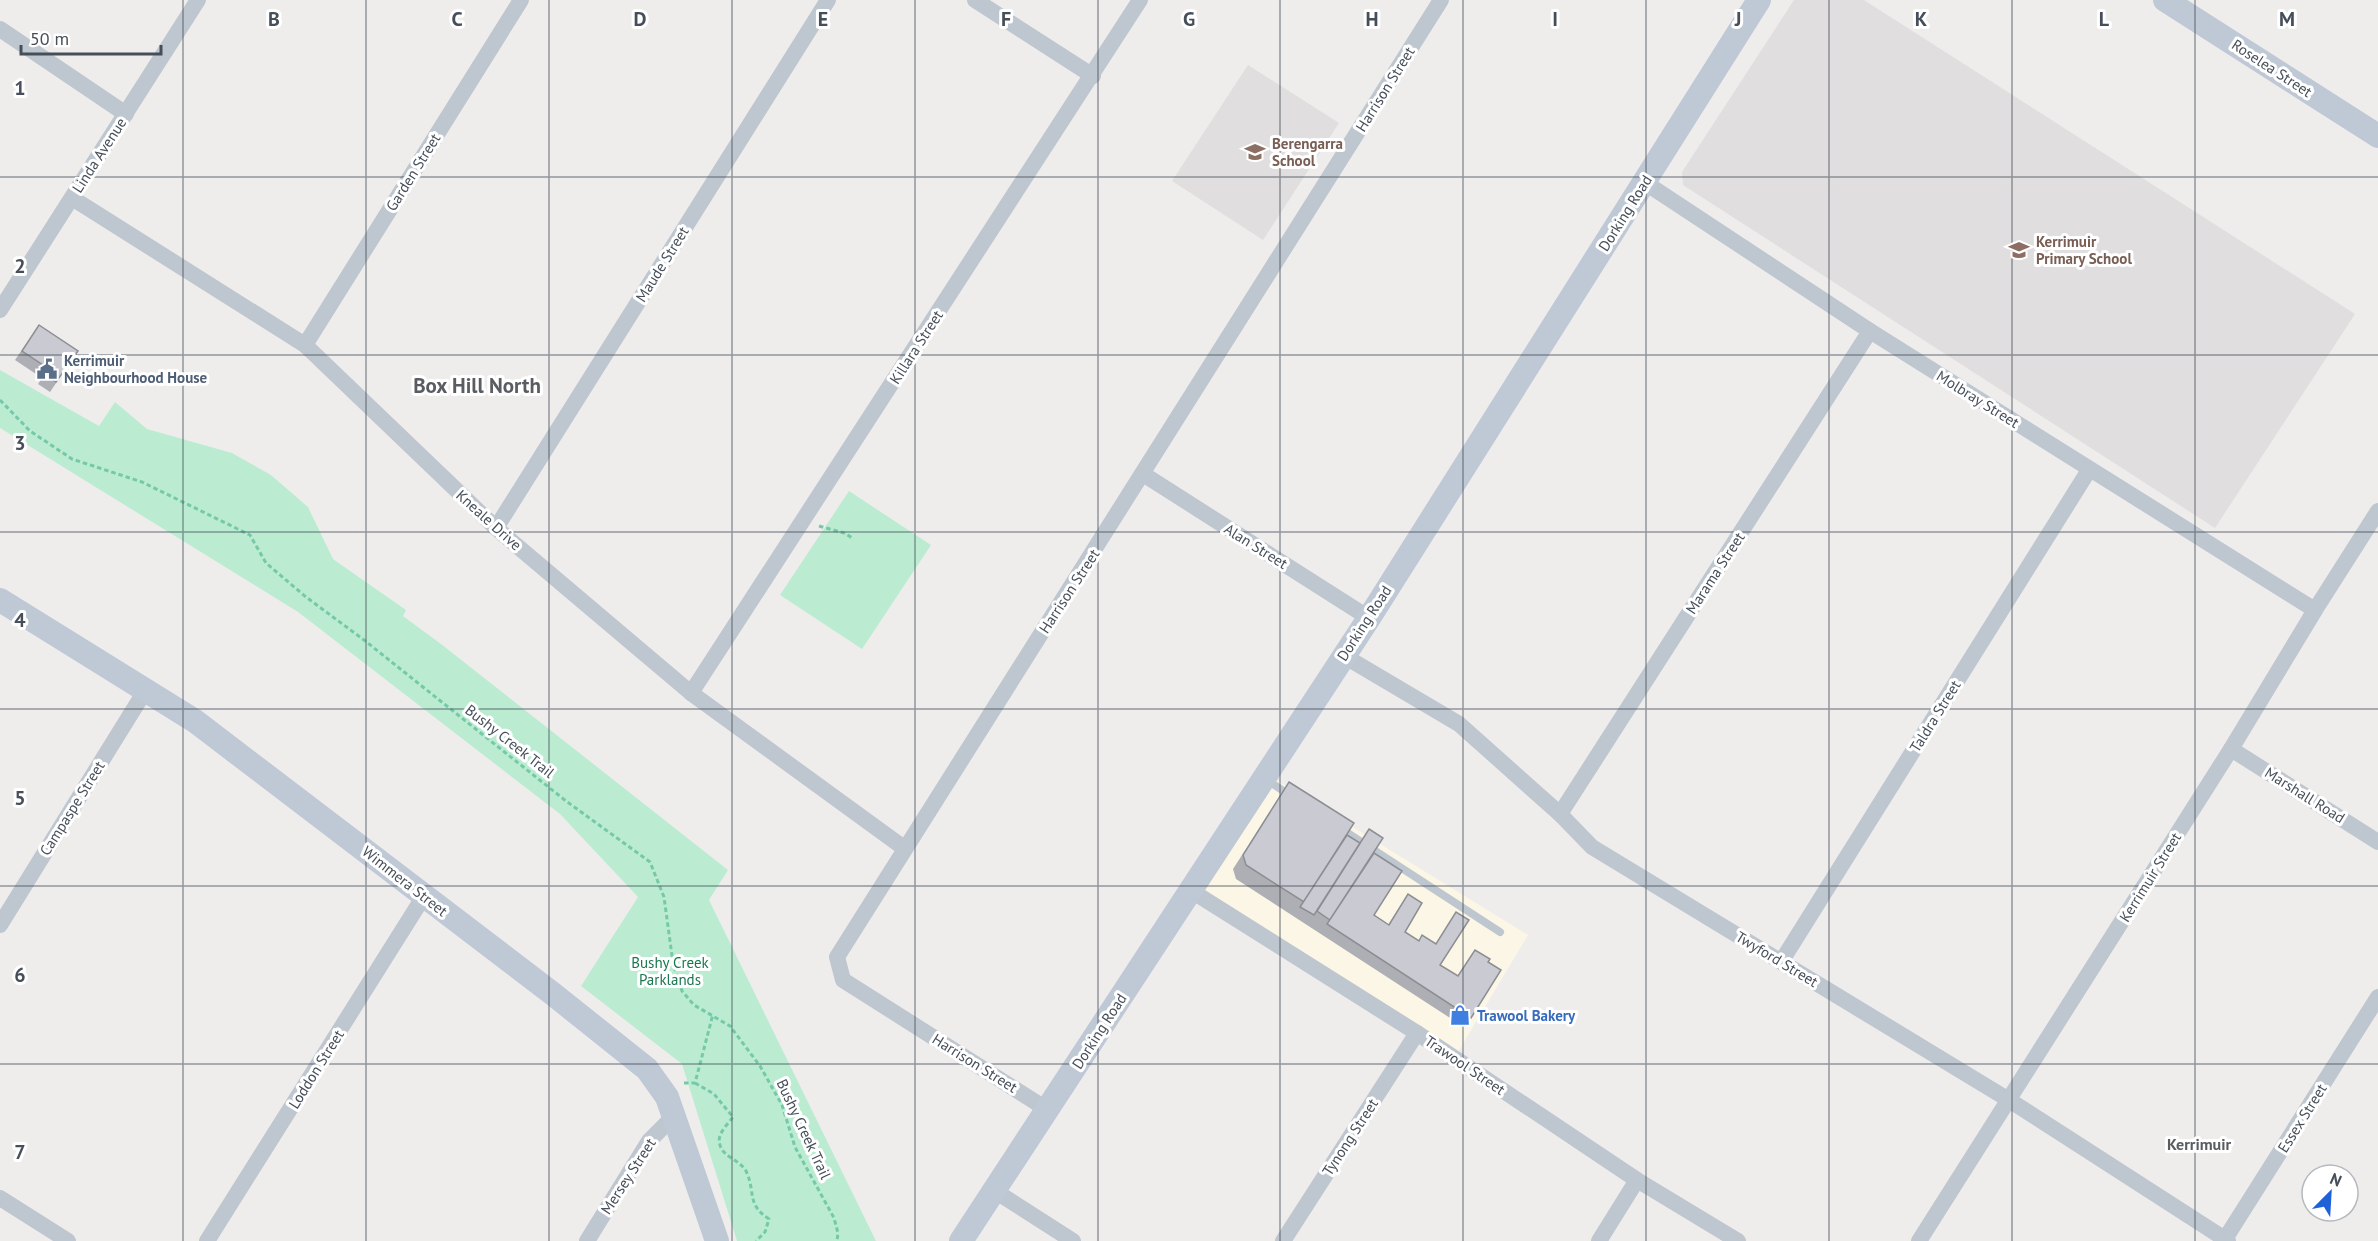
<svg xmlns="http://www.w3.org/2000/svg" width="2378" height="1241" font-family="'PT Sans',sans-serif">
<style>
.commercial{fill:#fbf6e5}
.education{fill:#e0dede}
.green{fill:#bbecd2}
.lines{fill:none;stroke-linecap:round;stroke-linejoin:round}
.path{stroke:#75c9a6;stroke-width:3;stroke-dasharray:4.5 3;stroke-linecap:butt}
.lane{stroke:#bec6cf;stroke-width:8}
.street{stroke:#bec6cf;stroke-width:16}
.secondary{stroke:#bfc8d5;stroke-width:24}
.wall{fill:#aeafb5}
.building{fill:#cacbd2;stroke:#8d8e93;stroke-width:1.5}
.grid{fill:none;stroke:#464e59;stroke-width:1.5;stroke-opacity:0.55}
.labels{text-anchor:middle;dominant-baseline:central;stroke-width:6;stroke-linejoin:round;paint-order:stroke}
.street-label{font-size:15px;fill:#464e59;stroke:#fff}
.education-label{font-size:15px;font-weight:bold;fill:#785e54;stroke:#fff;text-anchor:start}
.service-label{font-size:15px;font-weight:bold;fill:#4e5e75;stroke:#fff;text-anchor:start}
.park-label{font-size:15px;fill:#19774f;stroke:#fff}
.shop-label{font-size:15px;font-weight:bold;fill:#366cbe;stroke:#fff;text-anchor:start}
.neighbourhood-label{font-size:16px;font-weight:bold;fill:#595c61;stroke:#fff}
.district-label{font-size:21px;font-weight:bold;fill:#595c61;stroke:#fff}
.grid-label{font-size:20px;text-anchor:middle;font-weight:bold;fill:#464e59;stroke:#fff;stroke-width:6;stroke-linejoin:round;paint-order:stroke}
</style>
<rect width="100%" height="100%" fill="#efedec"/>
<path class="commercial" d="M1268,775L1528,935L1458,1052L1197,888Z"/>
<g class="education">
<path d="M1794,0H1864L2355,314L2215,528L1683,185L1682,172Z"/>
<path d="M1248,65L1339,123L1263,240L1172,181Z"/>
</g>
<g class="green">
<path d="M0,370L99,426L115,402L147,429L232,453L271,475L308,507L333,559L406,610L403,616L441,644L728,870L709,900L876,1241H737L682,1064L581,986L638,897L560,814L298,612L0,428Z"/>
<path d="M849,491L931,545L862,649L780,595Z"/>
</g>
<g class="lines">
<g class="path">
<path d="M0,400L30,431L72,459L142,482L250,535L266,563L306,597L364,640L566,801L650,862L664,897L673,963L682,991L694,1005L730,1026L760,1066L782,1105L795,1147L834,1218L838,1233L837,1241"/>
<path d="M819,526L844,533L854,539"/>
<path d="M684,1083H695L713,1014"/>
<path d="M695,1083L714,1094L733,1117C727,1125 716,1135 720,1145C723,1157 740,1160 746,1171C756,1192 746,1204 769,1219L765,1232L756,1241"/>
</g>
<g class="lane">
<path d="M1267,780L1291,796"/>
<path d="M1340,828L1500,932"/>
</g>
<g class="street">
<path d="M975,0L1093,76"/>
<path d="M0,29L126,114"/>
<path d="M1644,182L1870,331L2315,610"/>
<path d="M72,198L305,345L496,528L691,693L904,848"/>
<path d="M0,310L198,0"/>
<path d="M305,345L521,0"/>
<path d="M1143,474L1369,618"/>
<path d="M496,528L828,0"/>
<path d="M1344,656L1459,724L1560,814L1592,847L2009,1100L2228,1241"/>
<path d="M691,693L1140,0"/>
<path d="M2231,749L2378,842"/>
<path d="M1560,814L1870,331"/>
<path d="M1190,890L1417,1033L1637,1180L1738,1241"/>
<path d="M0,925L145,691"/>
<path d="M1781,962L2089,470"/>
<path d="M1048,1110L843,980L837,957L1441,0"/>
<path d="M995,1191L1073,1241"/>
<path d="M0,1198L68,1241"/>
<path d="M2225,1239L2378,997"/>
<path d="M207,1241L424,896"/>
<path d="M587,1241L649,1141L668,1122L677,1120"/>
<path d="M1283,1241L1417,1033"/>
<path d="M1599,1241L1637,1180"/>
<path d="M1919,1241L2231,749L2315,610L2378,511"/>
</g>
<g class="secondary">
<path d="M2165,0L2378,136"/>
<path d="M0,600L195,721L553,994L647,1069L667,1097L717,1241"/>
<path d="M961,1241L1369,618L1759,0"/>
</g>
</g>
<g class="wall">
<path d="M39,325L78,351L50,392L38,384L42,378L15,360Z"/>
<path d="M1289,782L1347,835L1359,843L1369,829L1374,853V915L1388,925L1408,894L1405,932L1418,941L1436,944L1456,912L1440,965L1457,976L1488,962L1471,1018L1464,1027L1236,879L1233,869Z"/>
</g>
<g class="building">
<path d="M39,325L78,351L56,382L45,374L49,369L22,351Z"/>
<path d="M1289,782L1354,823L1304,902L1246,865L1243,855Z"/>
<path d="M1369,829L1383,838L1330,920L1317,911Z"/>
<path d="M1347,835L1360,843L1314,915L1300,907Z"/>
<path d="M1374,853L1402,871L1374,915L1389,925L1408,894L1422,903L1405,932L1419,941L1422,935L1436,944L1456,912L1469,920L1440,965L1458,976L1475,950L1490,959L1488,962L1501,970L1471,1018L1327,924Z"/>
</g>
<path class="grid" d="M183,0V1241M366,0V1241M549,0V1241M732,0V1241M915,0V1241M1098,0V1241M1280,0V1241M1463,0V1241M1646,0V1241M1829,0V1241M2012,0V1241M2195,0V1241M0,177H2378M0,355H2378M0,532H2378M0,709H2378M0,886H2378M0,1064H2378"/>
<defs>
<g id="school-bare" transform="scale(1.62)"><path d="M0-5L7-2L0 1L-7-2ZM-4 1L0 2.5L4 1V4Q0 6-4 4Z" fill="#8d6e63" stroke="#fff" stroke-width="2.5" paint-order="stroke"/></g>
<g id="civic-bare" transform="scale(1.62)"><path d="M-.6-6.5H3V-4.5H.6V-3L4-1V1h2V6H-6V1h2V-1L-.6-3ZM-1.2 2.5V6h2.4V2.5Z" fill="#5c6f8a" stroke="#fff" stroke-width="2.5" paint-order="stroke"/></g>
<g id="shop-bare" transform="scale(1.62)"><path d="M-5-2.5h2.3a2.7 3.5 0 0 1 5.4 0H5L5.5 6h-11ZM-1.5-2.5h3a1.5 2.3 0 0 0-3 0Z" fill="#3f7fe0" stroke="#fff" stroke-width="2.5" paint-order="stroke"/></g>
</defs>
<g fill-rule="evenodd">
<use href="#school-bare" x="1255" y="152"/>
<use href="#school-bare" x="2019" y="250"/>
<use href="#civic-bare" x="47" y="369"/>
<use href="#shop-bare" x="1460" y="1015"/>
</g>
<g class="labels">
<g class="street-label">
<text transform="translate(2272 68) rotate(33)">Roselea Street</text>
<text transform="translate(1385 89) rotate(-58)">Harrison Street</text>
<text transform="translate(99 155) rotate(-57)">Linda Avenue</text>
<text transform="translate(413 172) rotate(-58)">Garden Street</text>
<text transform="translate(1625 213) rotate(-58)">Dorking Road</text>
<text transform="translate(662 264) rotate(-58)">Maude Street</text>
<text transform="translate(916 347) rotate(-57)">Killara Street</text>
<text transform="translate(1978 399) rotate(32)">Molbray Street</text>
<text transform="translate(489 520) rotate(42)">Kneale Drive</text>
<text transform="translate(1256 546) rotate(32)">Alan Street</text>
<text transform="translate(1715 573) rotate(-57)">Marama Street</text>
<text transform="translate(1069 591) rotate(-57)">Harrison Street</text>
<text transform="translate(1364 623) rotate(-57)">Dorking Road</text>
<text transform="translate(1935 716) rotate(-58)">Taldra Street</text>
<text transform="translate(510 741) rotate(38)">Bushy Creek Trail</text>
<text transform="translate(2305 795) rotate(32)">Marshall Road</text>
<text transform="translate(72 808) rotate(-58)">Campaspe Street</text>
<text transform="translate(2150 877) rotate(-58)">Kerrimuir Street</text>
<text transform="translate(405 881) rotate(38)">Wimmera Street</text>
<text transform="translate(1777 959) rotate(31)">Twyford Street</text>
<text transform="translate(1099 1031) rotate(-57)">Dorking Road</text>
<text transform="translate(975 1063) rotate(32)">Harrison Street</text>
<text transform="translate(1465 1065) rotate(34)">Trawool Street</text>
<text transform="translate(316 1069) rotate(-58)">Loddon Street</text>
<text transform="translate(2302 1118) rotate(-58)">Essex Street</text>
<text transform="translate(804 1129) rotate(65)">Bushy Creek Trail</text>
<text transform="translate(1350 1137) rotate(-57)">Tynong Street</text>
<text transform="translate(628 1176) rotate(-57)">Mersey Street</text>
</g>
<g class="education-label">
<text x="1272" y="143">Berengarra<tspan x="1272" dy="17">School</tspan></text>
<text x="2036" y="241">Kerrimuir<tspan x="2036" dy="17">Primary School</tspan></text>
</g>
<g class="service-label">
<text x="64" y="360">Kerrimuir<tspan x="64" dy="17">Neighbourhood House</tspan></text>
</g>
<g class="park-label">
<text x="670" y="962">Bushy Creek<tspan x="670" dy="17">Parklands</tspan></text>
</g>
<g class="shop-label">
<text x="1477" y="1015">Trawool Bakery</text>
</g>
<g class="neighbourhood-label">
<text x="2199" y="1144">Kerrimuir</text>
</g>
<g class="district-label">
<text x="477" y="385">Box Hill North</text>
</g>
</g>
<g class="grid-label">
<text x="274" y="26">B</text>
<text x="457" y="26">C</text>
<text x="640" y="26">D</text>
<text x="823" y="26">E</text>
<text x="1006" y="26">F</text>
<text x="1189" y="26">G</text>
<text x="1372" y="26">H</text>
<text x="1555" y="26">I</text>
<text x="1738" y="26">J</text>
<text x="1921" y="26">K</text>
<text x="2104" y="26">L</text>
<text x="2287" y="26">M</text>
<text x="20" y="95">1</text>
<text x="20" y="273">2</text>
<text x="20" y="450">3</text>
<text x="20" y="627">4</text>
<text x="20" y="805">5</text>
<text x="20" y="982">6</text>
<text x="20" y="1159">7</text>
</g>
<g transform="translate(2330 1193) rotate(24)"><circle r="28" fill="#ffffff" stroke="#b5b8bd" stroke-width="1.5"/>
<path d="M0-4.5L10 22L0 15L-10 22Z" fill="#1f62d7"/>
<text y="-9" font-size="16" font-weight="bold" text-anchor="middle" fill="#464e59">N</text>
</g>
<path d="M21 45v9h140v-9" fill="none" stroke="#464e59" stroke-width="3"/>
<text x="30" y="45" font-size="18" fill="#464e59" stroke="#ffffff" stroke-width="4.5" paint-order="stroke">50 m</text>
</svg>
